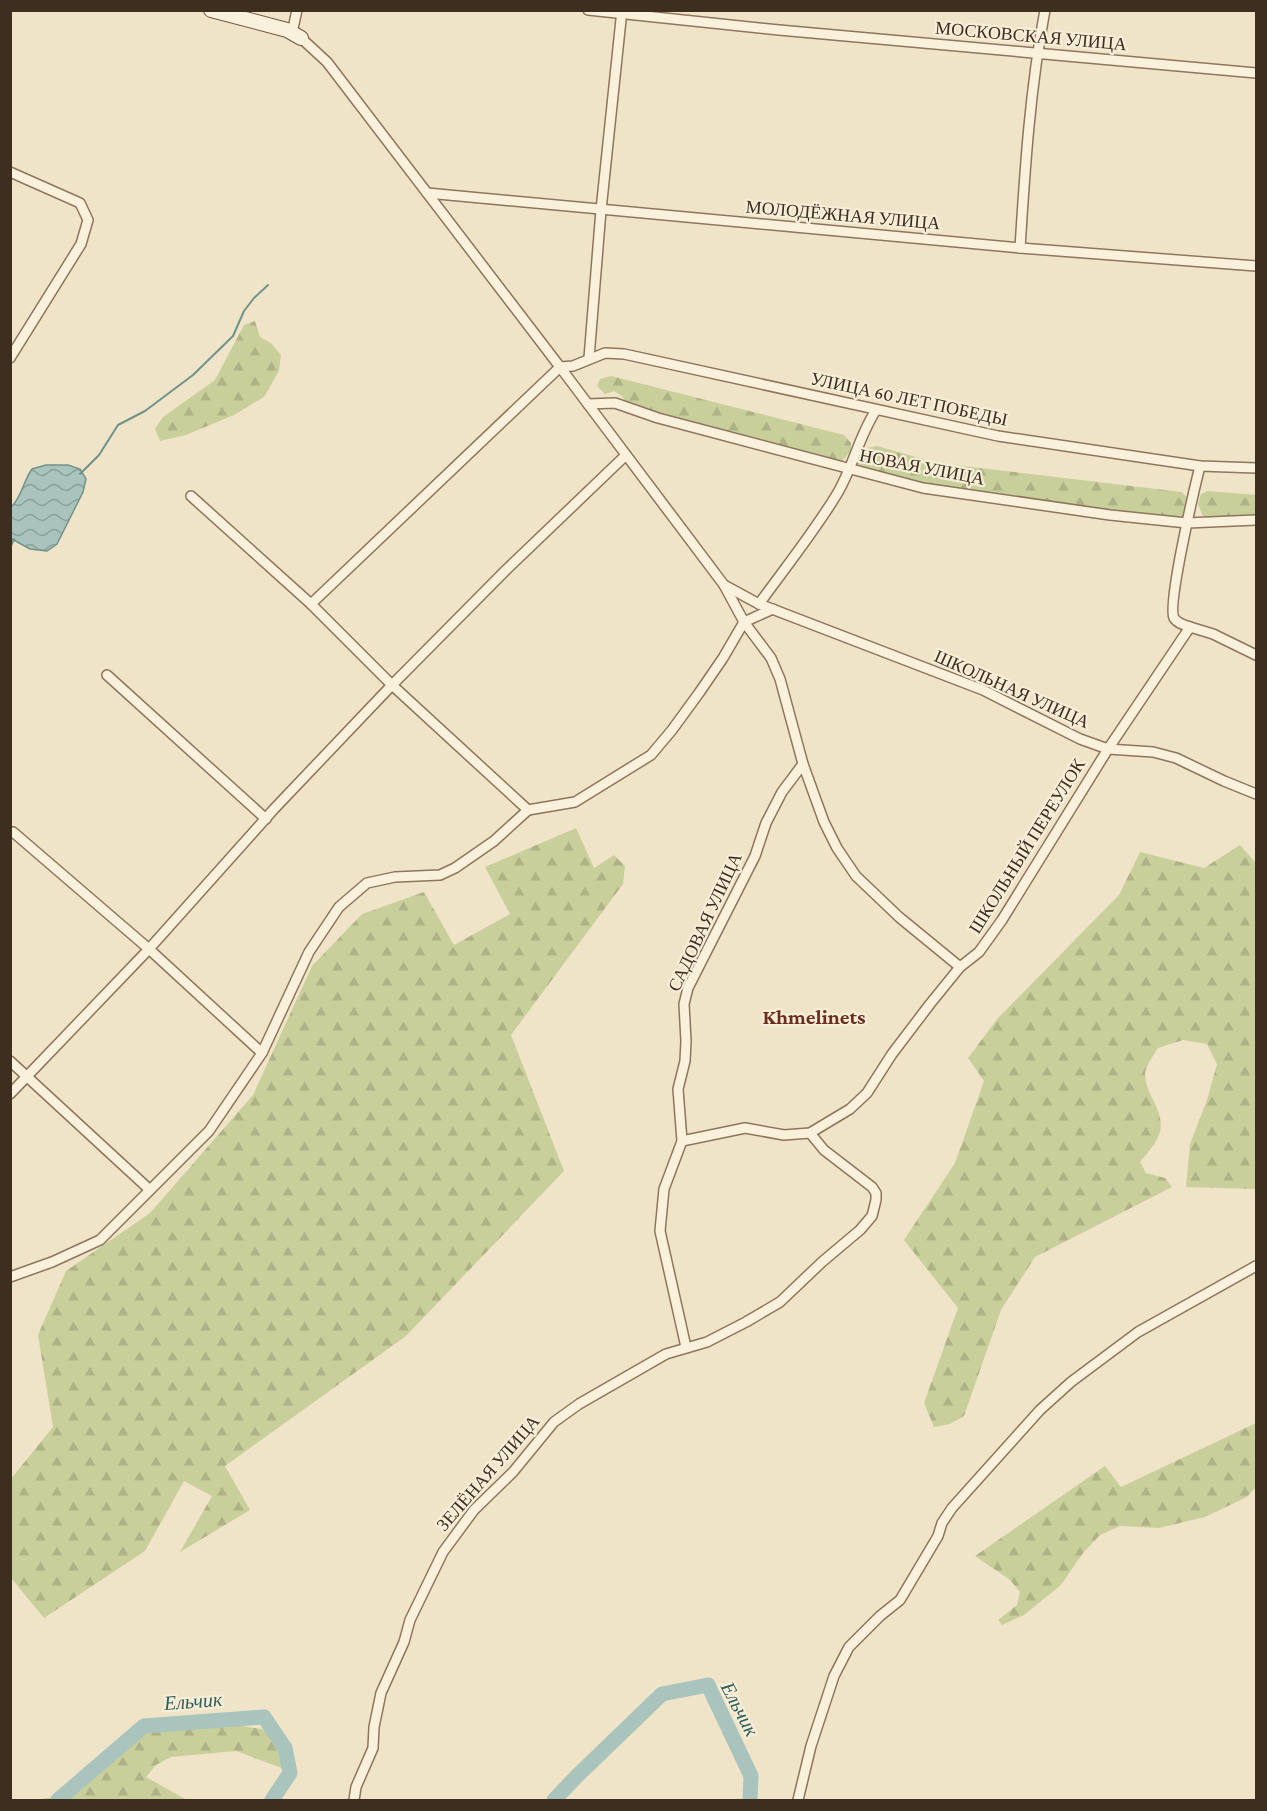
<svg xmlns="http://www.w3.org/2000/svg" width="1267" height="1811" font-family="'Crimson Pro',serif">
<style>
.forest{fill:url(#forest-firs)}
.water{fill:url(#water-waves);stroke:#6f938a;stroke-width:1.5}
.lines{fill:none;stroke-linecap:round;stroke-linejoin:round}
.stream{stroke:#6f938a;stroke-width:2}
.river{stroke:#a9c4bc;stroke-width:15}
.street-casing{stroke:#8d765c;stroke-width:12}
.secondary-casing{stroke:#6f573f;stroke-width:16}
.street{stroke:#faf1dc;stroke-width:9}
.secondary{stroke:#faf1dc;stroke-width:14}
.labels{text-anchor:middle;dominant-baseline:central;stroke-width:4.5;stroke-linejoin:round;paint-order:stroke}
.street-label{font-size:18px;fill:#3d2e20;stroke:#f7eed8}
.water-label{font-size:20px;font-style:italic;fill:#2f5d5a;stroke:#f7eed8}
.quarter-label{font-size:21px;font-weight:bold;fill:#6b2e1e;stroke:#f7eed8}
</style>
<defs>
<pattern id="forest-firs" width="22" height="20" patternUnits="userSpaceOnUse" patternTransform="scale(1.5)"><rect width="22" height="20" fill="#c9cf9b"/><path d="M5 1l3.5 6h-7zM16 11l3.5 6h-7z" fill="#aeb285"/></pattern>
<pattern id="water-waves" width="16" height="10" patternUnits="userSpaceOnUse" patternTransform="scale(1.5)"><rect width="16" height="10" fill="#a9c4bc"/><path d="M0 5q4-4 8 0t8 0" fill="none" stroke="#8ba098"/></pattern>
</defs>
<rect width="100%" height="100%" fill="#f0e4c8"/>
<g class="forest">
<path d="M255,321L260,337L271,343L281,355L279,371L264,397L234,415L186,435L160,441L155,429L163,417L215,380L244,325Z"/>
<path d="M611,376L844,435L851,443V451L840,463L628,406L622,396L614,391L605,394L597,386L600,379Z"/>
<path d="M877,446L937,463L1182,492L1188,499L1185,513L1181,520L1115,514L927,487L858,468V463L867,448Z"/>
<path d="M1208,491L1256,495V517L1211,519L1203,516L1198,504L1201,494Z"/>
<path d="M576,828L594,868L614,855L625,866L623,884L511,1035L564,1171L406,1336L225,1466L250,1510L180,1552L212,1496L184,1481L145,1551L44,1618L11,1578L10,1480L53,1427L38,1335L66,1271L150,1213L253,1095L312,966L362,914L424,892L454,945L510,914L485,867Z"/>
<path d="M1240,845L1256,863V1189L1186,1187L1190,1144L1207,1100L1217,1064L1207,1044L1183,1040L1158,1048C1154,1055 1146,1065 1145,1073C1145,1081 1148,1089 1151,1096C1168,1127 1162,1136 1140,1162L1146,1173L1165,1178L1172,1187L1035,1257L1001,1310L964,1416L950,1424L934,1427L924,1403L958,1308L904,1240L955,1163L984,1081L968,1058L998,1018L1119,895L1140,852L1204,868Z"/>
<path d="M1256,1423V1487L1247,1497L1205,1517L1159,1528L1120,1526L1100,1535L1083,1553L1061,1585L1024,1615L1002,1625L998,1620L1017,1605L1020,1592L1010,1580L975,1556L1105,1466L1121,1487Z"/>
<path d="M189,1717L273,1731L290,1771L236,1751L171,1757L156,1765L146,1777L187,1800H34L55,1797L114,1744Z"/>
</g>
<path class="water" d="M46,465H68L80,469L86,479L83,492L57,544L47,551L30,549L10,538L11,507C22,497 23,481 32,469Z"/>
<g class="lines">
<g class="stream">
<path d="M80,474L99,455L118,425L145,411L193,375L233,336L244,311L254,298L268,285"/>
<path d="M10,548L14,539"/>
</g>
<g class="river">
<path d="M58,1800L144,1726L264,1717L285,1748L290,1773L272,1800"/>
<path d="M554,1800L576,1777L662,1694L708,1685L751,1776L750,1800"/>
</g>
<g class="street-casing">
<g id="street">
<path d="M588,10L779,30L1256,73"/>
<path d="M292,33L297,10"/>
<path d="M10,172L80,203L88,220L81,244L10,358"/>
<path d="M427,193L1020,248L1256,266"/>
<path d="M1020,248C1025,168 1030,89 1045,10"/>
<path d="M589,358L601,210L622,10"/>
<path d="M560,367L724,585L744,622L771,658L780,679L803,764L824,822L837,848L856,876L899,917L960,967"/>
<path d="M560,367L573,366L605,353L624,354L998,436L1200,466L1256,468"/>
<path d="M588,404L615,403L658,418L923,488L1110,515L1187,523L1256,520"/>
<path d="M626,455L506,570L392,685L528,810L575,802L651,755L672,730L699,693L723,658L744,622L773,609"/>
<path d="M191,496L311,604"/>
<path d="M724,585L759,604L983,690L1080,739L1108,749L1153,752L1176,758L1224,781L1256,794"/>
<path d="M759,604C785,568 814,532 837,494C853,467 859,436 876,410"/>
<path d="M1190,627L1213,634L1256,655"/>
<path d="M107,675L266,819"/>
<path d="M13,832L149,949L262,1053"/>
<path d="M10,1061L150,1190"/>
<path d="M10,1094L149,949L274,809L392,685L311,604L560,367L327,62L301,38"/>
<path d="M682,1141L745,1128L784,1135L810,1133L850,1109L867,1093L892,1054L930,1004L960,967L979,952L1002,920L1108,749L1190,627C1184,625 1177,623 1174,618C1167,605 1195,486 1200,466"/>
<path d="M10,1277L52,1262L100,1240L209,1131L262,1053L309,952L339,907L367,883L395,877L440,875L455,868L494,841L528,810"/>
<path d="M686,1347L660,1231L664,1189L682,1141L678,1089L685,1061L686,1041L684,1004L688,988L755,856L766,823L782,792L803,764"/>
<path d="M354,1800L356,1787L373,1748L374,1727L381,1693L404,1642L410,1620L443,1552L474,1510L513,1472L554,1422L579,1404L666,1354L707,1342L746,1322L780,1302L822,1262L860,1230L872,1216L876,1200V1193L872,1187L824,1150L810,1133"/>
<path d="M798,1800L811,1746L834,1676L849,1647L880,1616L900,1600L938,1536L942,1523L952,1508L1040,1410L1071,1382L1138,1332L1256,1266"/>
</g>
</g>
<g class="secondary-casing">
<path id="secondary" d="M211,10L287,30L301,38"/>
</g>
<use href="#street" class="street"/>
<use href="#secondary" class="secondary"/>
</g>
<g class="labels">
<g class="street-label">
<text transform="translate(1031 36) rotate(5)">МОСКОВСКАЯ УЛИЦА</text>
<text transform="translate(843 215) rotate(5)">МОЛОДЁЖНАЯ УЛИЦА</text>
<text transform="translate(909 399) rotate(12)">УЛИЦА 60 ЛЕТ ПОБЕДЫ</text>
<text transform="translate(922 467) rotate(11)">НОВАЯ УЛИЦА</text>
<text transform="translate(1012 689) rotate(24)">ШКОЛЬНАЯ УЛИЦА</text>
<text transform="translate(1027 846) rotate(-58)">ШКОЛЬНЫЙ ПЕРЕУЛОК</text>
<text transform="translate(705 922) rotate(-65)">САДОВАЯ УЛИЦА</text>
<text transform="translate(488 1473) rotate(-49)">ЗЕЛЁНАЯ УЛИЦА</text>
</g>
<g class="water-label">
<text transform="translate(193 1701) rotate(-4)">Ельчик</text>
<text transform="translate(740 1709) rotate(62)">Ельчик</text>
</g>
<g class="quarter-label">
<text x="814" y="1017">Khmelinets</text>
</g>
</g>
<rect width="1267" height="1811" fill="none" stroke="#3d2e20" stroke-width="24"/>
</svg>
